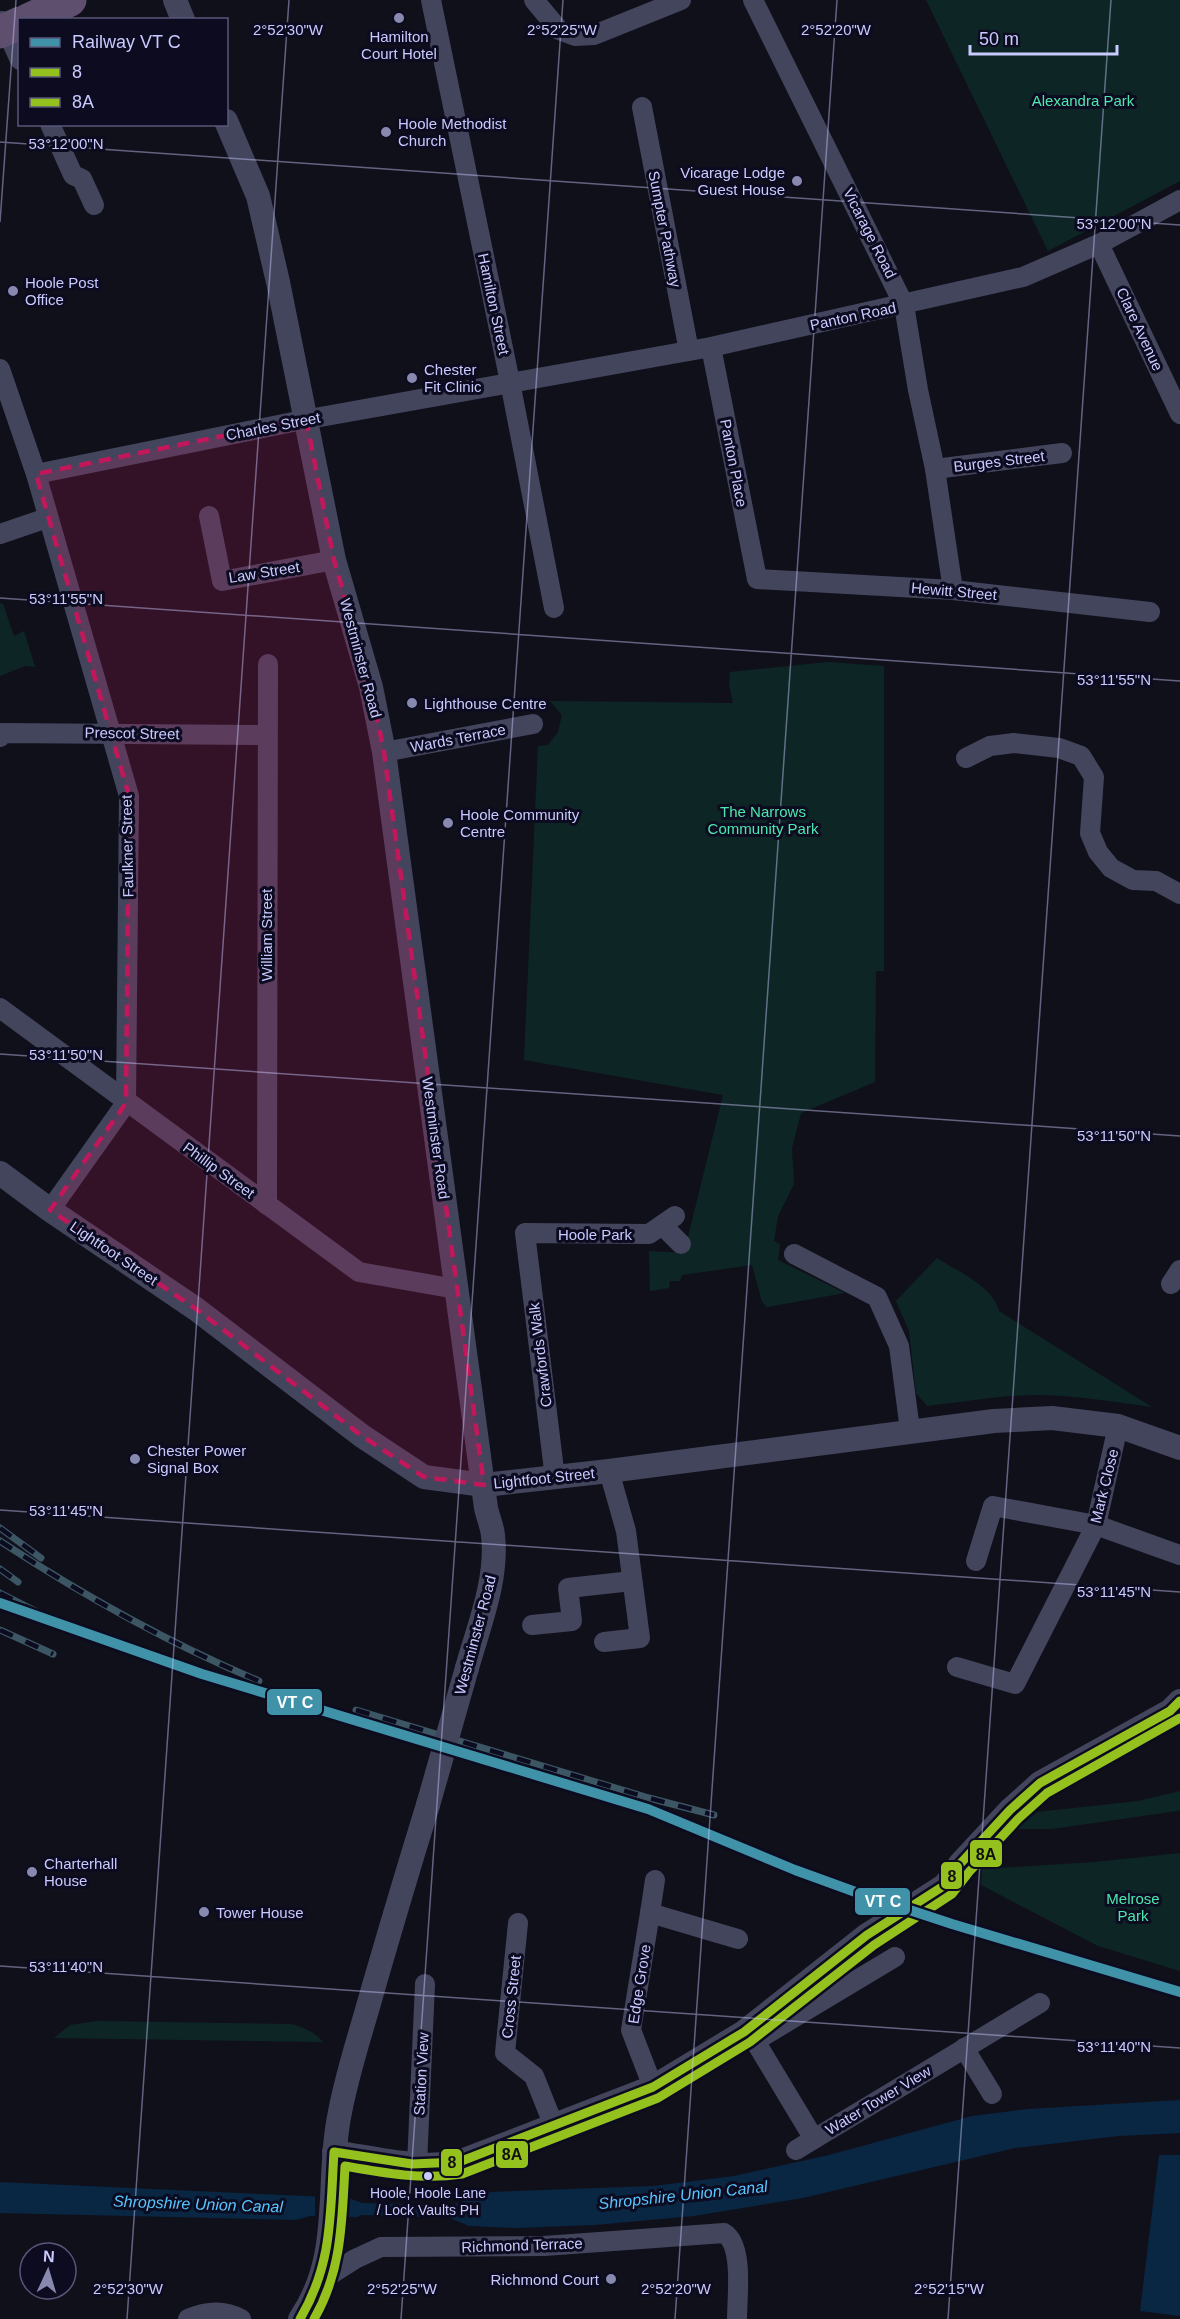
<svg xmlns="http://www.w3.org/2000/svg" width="1180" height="2319" font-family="Helvetica,sans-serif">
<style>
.green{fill:#0d2625}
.water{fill:#092642}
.pier{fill:#10101b}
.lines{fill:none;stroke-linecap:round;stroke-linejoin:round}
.minor{stroke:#43455d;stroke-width:20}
.tertiary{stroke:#43455d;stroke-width:24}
.trunk{stroke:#5e4f6e;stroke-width:33}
.rail-casing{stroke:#3c5664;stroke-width:7}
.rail{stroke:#0c0b20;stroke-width:4.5;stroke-dasharray:14;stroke-linecap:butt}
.tertiary-bridge{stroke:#43455d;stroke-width:24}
.bus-1-casing{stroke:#0c0b20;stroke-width:14}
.bus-2-casing{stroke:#0c0b20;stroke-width:14}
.bus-1{stroke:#95c11f;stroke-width:9}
.bus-2{stroke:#95c11f;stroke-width:9}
.rail-1-casing{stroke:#0c0b20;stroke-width:15}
.rail-1{stroke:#4092a9;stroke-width:10}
.marked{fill:#c2185b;fill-opacity:0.2;stroke:#c2185b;stroke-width:4.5;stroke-dasharray:12 8;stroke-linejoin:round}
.ticks{fill:none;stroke:#c9caff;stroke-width:1.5;stroke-opacity:0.45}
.poi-dot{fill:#8889af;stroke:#0c0b20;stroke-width:2}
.bus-dot{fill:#c9caff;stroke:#0c0b20;stroke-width:2}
.labels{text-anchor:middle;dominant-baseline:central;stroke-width:6;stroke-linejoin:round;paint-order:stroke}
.bus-label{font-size:14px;fill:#c9caff;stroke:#0c0b20}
.poi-label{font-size:15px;fill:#c9caff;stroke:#0c0b20;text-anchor:start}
.park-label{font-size:15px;fill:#4de8af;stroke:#0c0b20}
.street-label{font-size:15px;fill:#c9caff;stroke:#0c0b20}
.water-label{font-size:16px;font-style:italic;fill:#57c5ff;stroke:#0c0b20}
.ticks-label{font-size:15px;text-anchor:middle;fill:#c9caff;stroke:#0c0b20;stroke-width:6;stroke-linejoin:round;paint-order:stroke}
.line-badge{stroke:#0c0b20;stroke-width:2}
.badge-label{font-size:16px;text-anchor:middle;font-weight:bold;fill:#fff}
.pale-badge-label{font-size:16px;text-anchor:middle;font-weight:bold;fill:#111}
</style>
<rect width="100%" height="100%" fill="#10101b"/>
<g class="green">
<path d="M926,0H1180V181L1048,251Z"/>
<path d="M0,603L3,604L14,636L24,631L35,667L25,666L0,676Z"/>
<path d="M828,662L884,666V971H876L875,1082L801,1113L792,1148L794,1184L778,1216L774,1241L780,1244L778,1260L845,1293L767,1307L762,1302L752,1265L682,1275L680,1281H670L669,1288L650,1291L649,1251L684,1253L723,1095L524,1060L538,746L548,745L558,732L562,715L550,701L733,703L729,685L730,672Z"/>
<path d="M937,1258C958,1272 992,1285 999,1311L1152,1407C1114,1402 1075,1395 1037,1395C1000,1395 964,1402 927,1406L916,1393L909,1331L896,1301Z"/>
<path d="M1180,1791V1810L1177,1811L1052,1829H1016L1037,1812L1138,1801Z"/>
<path d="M1180,1853V1971L1098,1946L981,1885L982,1869L1095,1862Z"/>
<path d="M98,2021L291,2024C304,2028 314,2031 323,2042L54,2038L70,2025Z"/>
</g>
<g class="water">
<path d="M1180,2100V2133L1119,2136L1015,2148L803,2198L694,2216L595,2225L516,2228L469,2226L450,2218L361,2215L358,2217L310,2216L296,2220L0,2213V2182L349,2198L362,2203L452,2205L491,2192L653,2186L734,2176L829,2155L972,2116L1028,2109Z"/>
<path d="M1159,2155H1180V2316L1140,2311Z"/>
</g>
<path class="pier" d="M315,2194L347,2195V2220L315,2219Z"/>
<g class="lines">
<g class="minor">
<path d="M431,0L510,382L554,608"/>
<path d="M534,0L559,30L575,36L594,35L681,0"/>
<path d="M753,0L904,305L918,390L935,469L953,590"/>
<path d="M2,21L20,60"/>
<path d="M642,107L689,351"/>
<path d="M50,124L73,175L82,179L94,205"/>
<path d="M1099,244L1180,414"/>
<path d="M711,347L757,579L953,590L1150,612"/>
<path d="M0,369L36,474L129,796L126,1103L50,1210"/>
<path d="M935,469L1062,453"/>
<path d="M36,474L298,421L711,347L1023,277L1099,244L1180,200"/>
<path d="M209,516L222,581L334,560"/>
<path d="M0,534L47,518"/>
<path d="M0,737L2,733L266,735"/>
<path d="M384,752L533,724"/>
<path d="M966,758L990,746L1014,743L1059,748L1081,756L1094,777L1090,833L1098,852L1111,868L1133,880L1156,881L1180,894"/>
<path d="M0,1008L359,1272L456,1289"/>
<path d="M267,1205L268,664"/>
<path d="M662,1225L681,1244"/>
<path d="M794,1254L877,1297L899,1346L910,1430"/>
<path d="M1171,1284L1180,1270"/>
<path d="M555,1478L525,1233L649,1234L675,1216"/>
<path d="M976,1561L993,1506L1096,1525L1180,1555"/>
<path d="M532,1625L572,1621L568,1588L632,1581"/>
<path d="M604,1642L640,1638L626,1531L609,1471"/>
<path d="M957,1667L1015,1684L1096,1525L1118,1426"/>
<path d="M650,1913L655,1880"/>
<path d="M518,1923L505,2053L534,2076L554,2126"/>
<path d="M746,2034L755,2041L895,1957"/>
<path d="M755,2041L814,2139L1040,2003"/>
<path d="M964,2048L992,2094"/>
<path d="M653,2087L631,2030L650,1913L738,1939"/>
<path d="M796,2150L814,2139"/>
<path d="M417,2165L425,1984"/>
<path d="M322,2280L355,2259L381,2247L544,2246L724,2233C744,2245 737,2297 737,2319"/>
<path d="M188,2319C206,2311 223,2309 241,2319"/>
</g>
<g class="tertiary">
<path d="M175,0L183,20"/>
<path d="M226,121L258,196L278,282L334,560L371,687L384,752L486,1508C488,1517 492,1526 493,1535C498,1580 479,1625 467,1668"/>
<path d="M0,1173L50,1210L196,1309L362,1436L424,1477L484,1485L609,1471L994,1421L1052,1418L1118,1426L1180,1448"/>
<path d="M334,2152C375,2158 417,2170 459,2162L653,2087L744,2032L867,1935L945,1885L960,1864L1010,1810L1040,1783L1170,1711L1180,1701"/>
<path d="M300,2319C344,2255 325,2184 340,2112C348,2070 362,2029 373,1989C391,1927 409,1866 428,1805"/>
</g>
<g class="trunk">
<path d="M28,20L70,0"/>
<path d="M0,32L20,23"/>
</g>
<g class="rail-casing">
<g id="rail">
<path d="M0,1528L41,1558"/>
<path d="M0,1541C84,1596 166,1642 259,1681"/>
<path d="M0,1569L18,1582"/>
<path d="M0,1593L67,1627"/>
<path d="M0,1630L53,1654"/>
<path d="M356,1710L649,1798L714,1815"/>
</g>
</g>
<use href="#rail" class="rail"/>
<path class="tertiary-bridge" d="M428,1805L467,1668"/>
<g class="bus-1-casing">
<path id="bus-1" d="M300,2319C333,2263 330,2214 334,2152L412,2164L459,2162L653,2087L744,2032L867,1935L945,1885L960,1864L1010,1810L1040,1783L1170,1711L1180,1701"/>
</g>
<g class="bus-2-casing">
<path id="bus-2" d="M314,2319C342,2271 342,2220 345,2166C384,2173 422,2180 462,2174L658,2098L750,2042L874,1945L952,1894L969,1872L1018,1819L1047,1793L1180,1718"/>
</g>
<use href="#bus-1" class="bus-1"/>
<use href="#bus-2" class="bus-2"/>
<g class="rail-1-casing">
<path id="rail-1" d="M0,1603L202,1674L648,1809L795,1870L861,1894L952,1924L1180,1992"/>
</g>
<use href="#rail-1" class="rail-1"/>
</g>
<path class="marked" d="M306,419L334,560L371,687L384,752L484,1485L424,1477L362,1436L196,1309L50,1210L126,1103L129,796L36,474Z"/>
<path class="ticks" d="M0,142L1180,225M0,222L16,0M0,598L1180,681M0,1054L1180,1136M0,1510L1180,1592M0,1966L1180,2048M127,2319L289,0M401,2319L563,0M675,2319L837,0M948,2319L1111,0"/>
<g class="poi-dot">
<circle cx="399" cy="18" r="6"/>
<circle cx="386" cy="132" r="6"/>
<circle cx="797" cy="181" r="6"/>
<circle cx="13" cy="291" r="6"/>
<circle cx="412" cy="378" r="6"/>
<circle cx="412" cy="703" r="6"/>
<circle cx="448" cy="823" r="6"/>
<circle cx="135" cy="1459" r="6"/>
<circle cx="32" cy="1872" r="6"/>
<circle cx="204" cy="1912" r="6"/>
<circle cx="611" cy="2279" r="6"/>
</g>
<circle class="bus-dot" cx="428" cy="2176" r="5"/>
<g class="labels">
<g class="bus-label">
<text x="428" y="2193">Hoole, Hoole Lane<tspan x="428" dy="17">/ Lock Vaults PH</tspan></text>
</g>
<g class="poi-label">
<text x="399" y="36" text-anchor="middle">Hamilton<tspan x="399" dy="17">Court Hotel</tspan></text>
<text x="398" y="123">Hoole Methodist<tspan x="398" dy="17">Church</tspan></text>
<text x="785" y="172" text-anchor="end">Vicarage Lodge<tspan x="785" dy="17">Guest House</tspan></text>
<text x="25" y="282">Hoole Post<tspan x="25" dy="17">Office</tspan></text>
<text x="424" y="369">Chester<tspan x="424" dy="17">Fit Clinic</tspan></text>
<text x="424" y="703">Lighthouse Centre</text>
<text x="460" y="814">Hoole Community<tspan x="460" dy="17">Centre</tspan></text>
<text x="147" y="1450">Chester Power<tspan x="147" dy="17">Signal Box</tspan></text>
<text x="44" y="1863">Charterhall<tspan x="44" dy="17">House</tspan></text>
<text x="216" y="1912">Tower House</text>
<text x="599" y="2279" text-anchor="end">Richmond Court</text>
</g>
<g class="park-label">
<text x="1083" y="100">Alexandra Park</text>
<text x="763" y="811">The Narrows<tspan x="763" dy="17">Community Park</tspan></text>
<text x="1133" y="1898">Melrose<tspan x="1133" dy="17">Park</tspan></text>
</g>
<g class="street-label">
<text transform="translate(665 229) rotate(79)">Sumpter Pathway</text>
<text transform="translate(870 233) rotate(63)">Vicarage Road</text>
<text transform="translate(494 304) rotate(78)">Hamilton Street</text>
<text transform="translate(853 316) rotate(-12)">Panton Road</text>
<text transform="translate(1140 329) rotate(65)">Clare Avenue</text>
<text transform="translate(273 426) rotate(-11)">Charles Street</text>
<text transform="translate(999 461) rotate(-7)">Burges Street</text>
<text transform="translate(734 463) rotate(79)">Panton Place</text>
<text transform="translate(264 572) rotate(-9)">Law Street</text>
<text transform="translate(954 591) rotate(5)">Hewitt Street</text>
<text transform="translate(361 658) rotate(75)">Westminster Road</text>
<text transform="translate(132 733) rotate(1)">Prescot Street</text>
<text transform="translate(458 738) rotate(-11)">Wards Terrace</text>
<text transform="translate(127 846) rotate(-91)">Faulkner Street</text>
<text transform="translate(266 935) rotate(-90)">William Street</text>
<text transform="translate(436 1138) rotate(82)">Westminster Road</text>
<text transform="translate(219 1170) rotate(36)">Phillip Street</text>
<text x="595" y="1234">Hoole Park</text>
<text transform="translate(114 1253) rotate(34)">Lightfoot Street</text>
<text transform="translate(540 1355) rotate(-97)">Crawfords Walk</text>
<text transform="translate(544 1478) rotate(-6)">Lightfoot Street</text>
<text transform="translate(1104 1486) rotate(-76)">Mark Close</text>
<text transform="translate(475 1635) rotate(-75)">Westminster Road</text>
<text transform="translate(639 1984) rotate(-81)">Edge Grove</text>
<text transform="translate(511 1997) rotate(-84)">Cross Street</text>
<text transform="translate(421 2074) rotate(-87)">Station View</text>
<text transform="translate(878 2100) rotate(-31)">Water Tower View</text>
<text transform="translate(522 2245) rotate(-2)">Richmond Terrace</text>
</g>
<g class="water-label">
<text transform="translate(683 2195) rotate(-6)">Shropshire Union Canal</text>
<text transform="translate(198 2204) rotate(2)">Shropshire Union Canal</text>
</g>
</g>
<g class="ticks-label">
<text x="288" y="35">2°52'30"W</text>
<text x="562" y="35">2°52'25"W</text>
<text x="836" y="35">2°52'20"W</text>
<text x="66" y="149">53°12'00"N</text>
<text x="1114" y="229">53°12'00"N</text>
<text x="66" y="604">53°11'55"N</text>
<text x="1114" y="685">53°11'55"N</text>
<text x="66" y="1060">53°11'50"N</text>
<text x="1114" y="1141">53°11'50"N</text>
<text x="66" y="1516">53°11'45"N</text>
<text x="1114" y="1597">53°11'45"N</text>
<text x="66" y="1972">53°11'40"N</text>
<text x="1114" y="2052">53°11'40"N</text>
<text x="128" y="2294">2°52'30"W</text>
<text x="402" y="2294">2°52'25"W</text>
<text x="676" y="2294">2°52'20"W</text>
<text x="949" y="2294">2°52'15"W</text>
</g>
<g class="line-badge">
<rect x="266" y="1688" width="57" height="28" rx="6" fill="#4092a9"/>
<rect x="969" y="1839" width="34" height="29" rx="6" fill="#95c11f"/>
<rect x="940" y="1861" width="23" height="29" rx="6" fill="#95c11f"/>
<rect x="854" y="1887" width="57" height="29" rx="6" fill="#4092a9"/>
<rect x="495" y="2140" width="34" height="29" rx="6" fill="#95c11f"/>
<rect x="440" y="2148" width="23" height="29" rx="6" fill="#95c11f"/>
</g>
<g class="badge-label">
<text x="295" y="1708">VT C</text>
<text x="883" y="1907">VT C</text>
</g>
<g class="pale-badge-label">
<text x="986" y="1860">8A</text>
<text x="952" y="1882">8</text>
<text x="512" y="2160">8A</text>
<text x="452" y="2168">8</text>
</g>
<rect x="18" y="18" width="210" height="108" fill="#0c0b20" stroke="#585779" stroke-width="1.5"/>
<rect x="30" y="38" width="30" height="9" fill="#4092a9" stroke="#585779" stroke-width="1.5"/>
<text x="72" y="48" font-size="18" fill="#c9caff">Railway VT C</text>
<rect x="30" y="68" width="30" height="9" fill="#95c11f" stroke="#585779" stroke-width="1.5"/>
<text x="72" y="78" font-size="18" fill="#c9caff">8</text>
<rect x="30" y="98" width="30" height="9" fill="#95c11f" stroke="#585779" stroke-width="1.5"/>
<text x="72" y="108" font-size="18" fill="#c9caff">8A</text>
<g transform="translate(48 2271) rotate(4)"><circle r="28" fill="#0c0b20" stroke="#585779" stroke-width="1.5"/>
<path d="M0-4.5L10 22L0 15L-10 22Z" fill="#8889af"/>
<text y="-9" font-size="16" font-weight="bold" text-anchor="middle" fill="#c9caff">N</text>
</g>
<path d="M970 45v9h147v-9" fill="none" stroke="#c9caff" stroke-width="3"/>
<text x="979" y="45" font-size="18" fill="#c9caff" stroke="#0c0b20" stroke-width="4.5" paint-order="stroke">50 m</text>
</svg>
